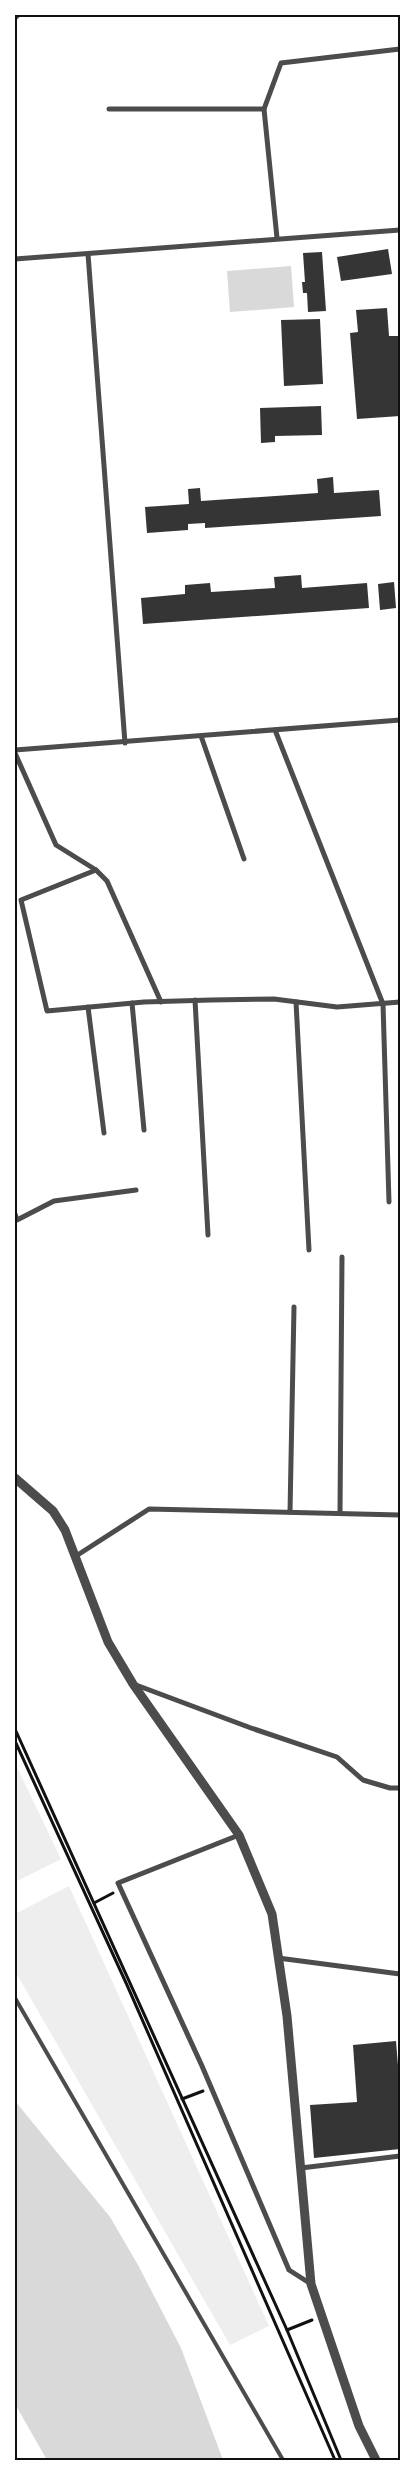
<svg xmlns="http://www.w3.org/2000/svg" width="415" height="2475" font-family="'Nunito Sans',sans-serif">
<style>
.green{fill:#eee}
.water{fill:#d9d9d9}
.building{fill:#353535}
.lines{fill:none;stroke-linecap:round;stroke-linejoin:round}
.path{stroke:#111;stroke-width:3}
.service{stroke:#4c4c4c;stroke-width:4}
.minor{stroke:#4c4c4c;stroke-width:5}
.tertiary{stroke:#4c4c4c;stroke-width:9}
.neatline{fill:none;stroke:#111;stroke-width:2}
</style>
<rect width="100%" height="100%" fill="#fff"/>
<g class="green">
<path d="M15,1763L61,1859L15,1882Z"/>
<path d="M69,1886L269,2326L230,2345L15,1971V1914Z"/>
</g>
<g class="water">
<path d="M291,266L294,307L230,312L227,271Z"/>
<path d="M15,2101L110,2217L138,2265L181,2348L223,2460H47L15,2404Z"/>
</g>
<g class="building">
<path d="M388,249L392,274L341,281L337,257Z"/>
<path d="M322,252L326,311L308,312L307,293H303L302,282H305L303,253Z"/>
<path d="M387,308L389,336H399L400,416L357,419L350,333L358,332L356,310Z"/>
<path d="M320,319L323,384L284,386L281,320Z"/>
<path d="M321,406L322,435L275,436V442L261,443L260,408Z"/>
<path d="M333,477L334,493L379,490L381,516L205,528V523L188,524V530L147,533L145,507L189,504L188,489L200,488L201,501L318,493L317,479Z"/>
<path d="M301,575L302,588L367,583L369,608L143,624L141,598L185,594V585L210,583L211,592L275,588L274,577Z"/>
<path d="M394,582L396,608L380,610L378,584Z"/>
<path d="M396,2041L400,2090V2149L314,2158L310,2105L357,2102L353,2045Z"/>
</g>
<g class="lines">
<g class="path">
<path d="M15,1729L287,2330L341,2460"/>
<path d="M15,1741L127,1985L335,2460"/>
<path d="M94,1903L113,1893"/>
<path d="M182,2099L203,2091"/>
<path d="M287,2330L312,2320"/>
</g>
<path class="service" d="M15,1998L283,2460"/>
<g class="minor">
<path d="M15,18L18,15"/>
<path d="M109,109H264"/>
<path d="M277,238L264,109L281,63L400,49"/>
<path d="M88,254L125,743"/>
<path d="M15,259L400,230"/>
<path d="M275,730L383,1004L389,1202"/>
<path d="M201,736L244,859"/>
<path d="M15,750L400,720"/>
<path d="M15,753L56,845L96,870L21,900L47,1011L144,1002L211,1000L274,999L337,1007L400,1002"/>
<path d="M96,870L107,881L161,1002"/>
<path d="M195,1000L208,1235"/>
<path d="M296,1002L309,1250"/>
<path d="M132,1003L144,1130"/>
<path d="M88,1007L104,1133"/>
<path d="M15,1214L17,1220L54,1201L136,1190"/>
<path d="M290,1512L294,1307"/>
<path d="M340,1513L342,1257"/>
<path d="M76,1556L149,1509L400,1515"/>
<path d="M136,1685L251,1728L337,1757L363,1780L390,1788H400"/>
<path d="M239,1835L118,1883L202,2066L289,2270L311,2284"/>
<path d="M278,1958L400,1974"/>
<path d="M301,2168L400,2156"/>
</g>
<path class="tertiary" d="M15,1478L53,1511L65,1530L108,1642L133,1684L239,1835L272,1914L287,2016L311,2284L359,2426L376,2460"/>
</g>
<rect width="415" height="2475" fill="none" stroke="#ffffff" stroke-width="32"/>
<rect x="16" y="16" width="383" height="2443" class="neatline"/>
</svg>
